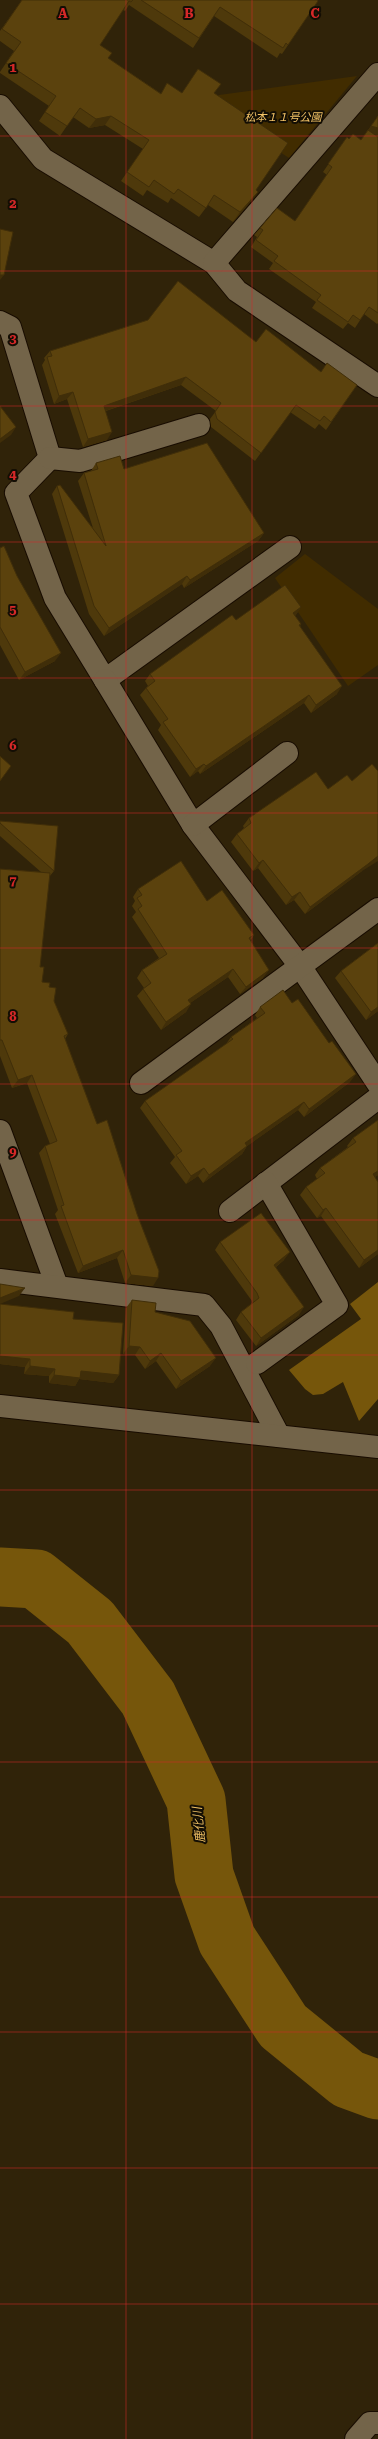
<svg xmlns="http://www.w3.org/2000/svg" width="378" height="2439" font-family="'Roboto Serif','Noto Sans JP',serif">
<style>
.green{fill:#412c00}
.water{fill:#76560b}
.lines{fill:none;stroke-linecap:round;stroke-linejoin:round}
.river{stroke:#76560b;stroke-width:59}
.street-casing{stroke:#180c00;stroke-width:24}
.street{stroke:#736449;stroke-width:22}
.wall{fill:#4e390b}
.shaded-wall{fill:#402e09}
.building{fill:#5b420d;stroke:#402e09}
.grid{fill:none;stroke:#d62828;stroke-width:1;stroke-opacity:0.55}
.labels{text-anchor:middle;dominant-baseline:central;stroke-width:4;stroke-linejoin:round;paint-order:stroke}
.park-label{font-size:11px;font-style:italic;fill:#f2c266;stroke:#130e04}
.water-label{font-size:12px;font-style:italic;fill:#f1c265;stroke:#130e04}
.grid-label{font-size:13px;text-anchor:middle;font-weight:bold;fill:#d62828;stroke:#130e04;stroke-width:4;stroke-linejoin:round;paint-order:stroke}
</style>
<rect width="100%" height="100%" fill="#302309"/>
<g class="green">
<path d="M357,76L289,158L210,106L219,95Z"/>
<path d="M305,554L378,609V665L348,686L275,578Z"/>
</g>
<path class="water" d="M378,1282V1399L359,1421L343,1382L323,1394L313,1395L305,1389L289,1370L361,1319L350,1304Z"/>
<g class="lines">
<path class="river" d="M0,1577L36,1579L90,1622L148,1698L196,1800L204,1875L227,1940L283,2026L348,2079L378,2090"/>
<g class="street-casing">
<g id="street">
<path d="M0,106L43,159L214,263L237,291L378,386"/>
<path d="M214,263L378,74"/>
<path d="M0,322L10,327L50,458L16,493L55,598L105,680L290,547"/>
<path d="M50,458L80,461L199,425"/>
<path d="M105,680L193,825L300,966L378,1084"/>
<path d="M193,825L287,753"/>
<path d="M141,1083L378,909"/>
<path d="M0,1131L57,1286"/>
<path d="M230,1211L378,1098"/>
<path d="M0,1280L204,1305L221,1326L279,1436"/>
<path d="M257,1363L337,1305L266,1183"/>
<path d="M0,1406L378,1447"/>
<path d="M356,2439L370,2423H378"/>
</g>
</g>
<use href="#street" class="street"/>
</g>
<g class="wall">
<path d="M22,0H317L318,1L282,54L280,53L277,58L214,16L193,48L129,5L125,11L123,10L100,45L108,58L160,93H214L256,190L251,201L233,222L208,205L199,217L171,198L168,203L147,190L143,196L121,181L143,149L105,125L89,128L73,117L60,136L39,121L49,106L0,73V72L14,51L0,41V31Z"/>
<path d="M378,116V323L377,324L364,314L355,328L348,323L343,329L312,308L316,302L269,269L273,263L251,247L257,237L254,235L260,228L295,221L327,175L323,172L347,137L349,139L361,140Z"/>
<path d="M256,342L321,372L357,385L326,430L319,424L315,429L290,412L255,461L211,427L210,419L216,411L181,385L106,411L107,440L83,447L67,399L54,404L42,365L45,360L44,358L50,351Z"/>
<path d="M96,463L124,469L264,533L258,541L184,588L182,584L104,636L89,614L52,494L57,486L93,528L78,481L84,473L91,471Z"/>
<path d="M0,548L17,576L55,661L19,680L0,645Z"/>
<path d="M301,607L295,616L301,624L300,626L337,694L311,713L304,703L200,774L198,771L190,777L158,730L161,725L140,695L146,688L148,686L145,681L150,674L236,620Z"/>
<path d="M352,781L362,871L305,914L294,900L286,905L258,868L253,871L231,842L237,834L244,828L243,826L249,818Z"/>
<path d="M0,821L54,871L49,877L40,967L42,982L49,987L54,1001L68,1034L65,1039L153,1286L125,1283L117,1258L78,1273L55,1214L58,1210L39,1153L45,1146L50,1144L27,1083L12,1088L0,1056V869L41,872L0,836Z"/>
<path d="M138,889L207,901L254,935L251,940L263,978L240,994L228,977L190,1003L186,1012L161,1030L137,996L144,988L137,978L142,970L159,958L132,917L136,912L132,906L135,901L133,897Z"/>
<path d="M378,943V1011L366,1020L335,978L341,971Z"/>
<path d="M260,1007L350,1082L304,1117L298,1110L247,1146L242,1154L203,1183L198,1176L186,1184L170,1163L175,1157L140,1108L145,1101L226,1044L231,1037L257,1018L255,1015Z"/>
<path d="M378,1120V1175L375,1177L378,1182V1254L359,1268L321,1216L317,1218L300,1195L306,1187L317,1179L315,1175L320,1168L348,1147L347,1146L353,1138Z"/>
<path d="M220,1242L284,1260L276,1267L299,1315L256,1346L236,1320L241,1312L252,1303V1301L215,1250Z"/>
<path d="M132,1300L155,1312L210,1366L176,1389L156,1361L145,1369L135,1355L123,1354L126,1308Z"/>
<path d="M0,1304L73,1319L119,1375L113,1383L79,1379L75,1386L49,1383V1376L24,1374L25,1367L0,1364Z"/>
</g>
<g class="shaded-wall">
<path d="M111,116L105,125L89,128L96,119Z"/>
<path d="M371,126L378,128V138L365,134Z"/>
<path d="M258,192L251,201L233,222L240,212Z"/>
<path d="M0,275H4L0,280Z"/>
<path d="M186,377L181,385L99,413L104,406Z"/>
<path d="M73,392L67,399L54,404L59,396Z"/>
<path d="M16,427L11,435L0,443V439Z"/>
<path d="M112,432L107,440L83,447L88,439Z"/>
<path d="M264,533L258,541L184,588L190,580Z"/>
<path d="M187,576L182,584L104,636L109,628Z"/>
<path d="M301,607L296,615L287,621L293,613Z"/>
<path d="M61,653L55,661L19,680L25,672Z"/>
<path d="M342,686L337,694L311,713L316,705Z"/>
<path d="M309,695L304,703L200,774L206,766Z"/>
<path d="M204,764L198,771L190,777L196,769Z"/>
<path d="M378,856V861L362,871L305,914L310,907L368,864Z"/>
<path d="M263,860L258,868L253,871L259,863Z"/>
<path d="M300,892L294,900L286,905L292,897Z"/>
<path d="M233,969L228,977L183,1008L188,1000Z"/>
<path d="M269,970L263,978L240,994L246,987Z"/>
<path d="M191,1004L186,1012L161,1030L166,1022Z"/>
<path d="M378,1007V1011L366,1020L371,1012Z"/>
<path d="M356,1074L350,1082L304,1117L309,1109Z"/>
<path d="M32,1075L27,1083L12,1088L18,1080Z"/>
<path d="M304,1102L298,1110L240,1151L245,1143Z"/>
<path d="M247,1146L242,1154L203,1183L209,1175Z"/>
<path d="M204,1168L198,1176L186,1184L191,1176Z"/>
<path d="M378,1171V1175L367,1182L373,1174Z"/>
<path d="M326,1208L321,1216L317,1218L323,1210Z"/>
<path d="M123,1250L117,1258L78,1273L83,1266Z"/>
<path d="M378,1250V1254L359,1268L364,1260Z"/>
<path d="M290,1252L284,1260L268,1273L274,1265Z"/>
<path d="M131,1275L158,1278L153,1286L125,1283Z"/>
<path d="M25,1288L19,1296L0,1304V1298Z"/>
<path d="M304,1307L299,1315L256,1346L261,1338Z"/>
<path d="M129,1346L140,1347L135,1355L123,1354Z"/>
<path d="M161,1353L156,1361L145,1369L150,1361Z"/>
<path d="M0,1356L30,1359L25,1367L0,1364Z"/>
<path d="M216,1358L210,1366L176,1389L181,1381Z"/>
<path d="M30,1366L55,1369L49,1376L24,1374Z"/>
<path d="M81,1371L119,1375L113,1383L79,1379L75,1386L49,1383L54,1375Z"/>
</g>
<g class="building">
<path d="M22,0H133L131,2L129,1L100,45L112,53L108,58L161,94L167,83L182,93L198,69L221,84L214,93L288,143L256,190L258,192L240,212L214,195L206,208L178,189L174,194L154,180L149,187L127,172L149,140L111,116L96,119L80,108L67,126L45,112L56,96L6,63L21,42L2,29Z"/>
<path d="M141,0H317L318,1L288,45L286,43L283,48L220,7L199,38Z"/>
<path d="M378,116V128L371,126Z"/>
<path d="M368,130L378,137V313L369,307L360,320L353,315L348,322L317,300L321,295L274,261L278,256L256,240L263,230L260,228L277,208L295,221L332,167L328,164L347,137L349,139L353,134L361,140Z"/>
<path d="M0,229L13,232L4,275H0Z"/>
<path d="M178,281L256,342L266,329L321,372L327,363L357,385L331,422L324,416L320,421L296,405L261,453L217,419L215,412L221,403L186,377L104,406L112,432L88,439L73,392L59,396L47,357L52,356L50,351L148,320Z"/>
<path d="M0,406L16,427L0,439Z"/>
<path d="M207,443L264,533L190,580L187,576L109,628L94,606L57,486L60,485L106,546L84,473L98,469L96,463L120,456L124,469Z"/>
<path d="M4,546L17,576L61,653L25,672L0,627V548Z"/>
<path d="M285,585L301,607L293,613L301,624L299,625L342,686L316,705L309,695L206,766L204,764L196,769L163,722L168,719L146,688L155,681L150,674L232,615L236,620Z"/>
<path d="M0,756L11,766L0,781Z"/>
<path d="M372,764L378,771V856L368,864L310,907L300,892L292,897L263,860L259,863L237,834L251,823L249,818L316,772L328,789L347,775L352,781Z"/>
<path d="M0,821L58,826L54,871L0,823Z"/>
<path d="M181,861L207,901L222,890L254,935L249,938L269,970L246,987L233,969L188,1000L191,1004L166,1022L143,989L151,983L142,970L167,954L138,909L142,906L137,898L142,895L138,889Z"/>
<path d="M0,869L50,873L40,967H44L42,982L50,983L49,987L56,988L54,1001L68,1034L64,1036L97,1124L107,1120L137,1214L159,1271L158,1278L131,1275L123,1250L83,1266L61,1206L64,1205L45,1146L57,1141L32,1075L18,1080L2,1040H0Z"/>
<path d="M378,943V1007L371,1012L341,971Z"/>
<path d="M283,990L292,1003L298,999L329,1043L332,1041L356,1074L309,1109L304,1102L245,1143L247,1146L209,1175L204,1168L191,1176L176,1155L182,1151L145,1101L233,1039L231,1037L265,1013L260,1007Z"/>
<path d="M378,1120V1171L373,1174L378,1182V1250L364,1260L326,1208L323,1210L306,1187L325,1173L320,1168L356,1142L353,1138Z"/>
<path d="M261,1213L290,1252L274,1265L304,1307L261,1338L241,1312L259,1298L257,1293L220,1242Z"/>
<path d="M0,1284L25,1288L0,1298Z"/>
<path d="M132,1300L156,1303L155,1312L190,1321L216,1358L181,1381L161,1353L150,1361L140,1347L129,1346Z"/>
<path d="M0,1304L74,1312L73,1319L123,1323L119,1375L81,1371L80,1378L54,1375L55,1369L30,1366V1359L0,1356Z"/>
</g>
<path class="grid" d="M126,0V2439M252,0V2439M0,136H378M0,271H378M0,406H378M0,542H378M0,678H378M0,813H378M0,948H378M0,1084H378M0,1220H378M0,1355H378M0,1490H378M0,1626H378M0,1762H378M0,1897H378M0,2032H378M0,2168H378M0,2304H378"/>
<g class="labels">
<g class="park-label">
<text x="283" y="117">松本１１号公園</text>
</g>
<g class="water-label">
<text transform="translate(199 1825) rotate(-96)">鹿化川</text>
</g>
</g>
<g class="grid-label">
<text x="63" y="18">A</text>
<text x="189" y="18">B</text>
<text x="315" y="18">C</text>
<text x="13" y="72">1</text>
<text x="13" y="208">2</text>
<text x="13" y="343">3</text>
<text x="13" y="479">4</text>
<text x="13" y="614">5</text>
<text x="13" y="750">6</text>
<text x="13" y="885">7</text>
<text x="13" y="1021">8</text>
<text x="13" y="1156">9</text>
</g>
</svg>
